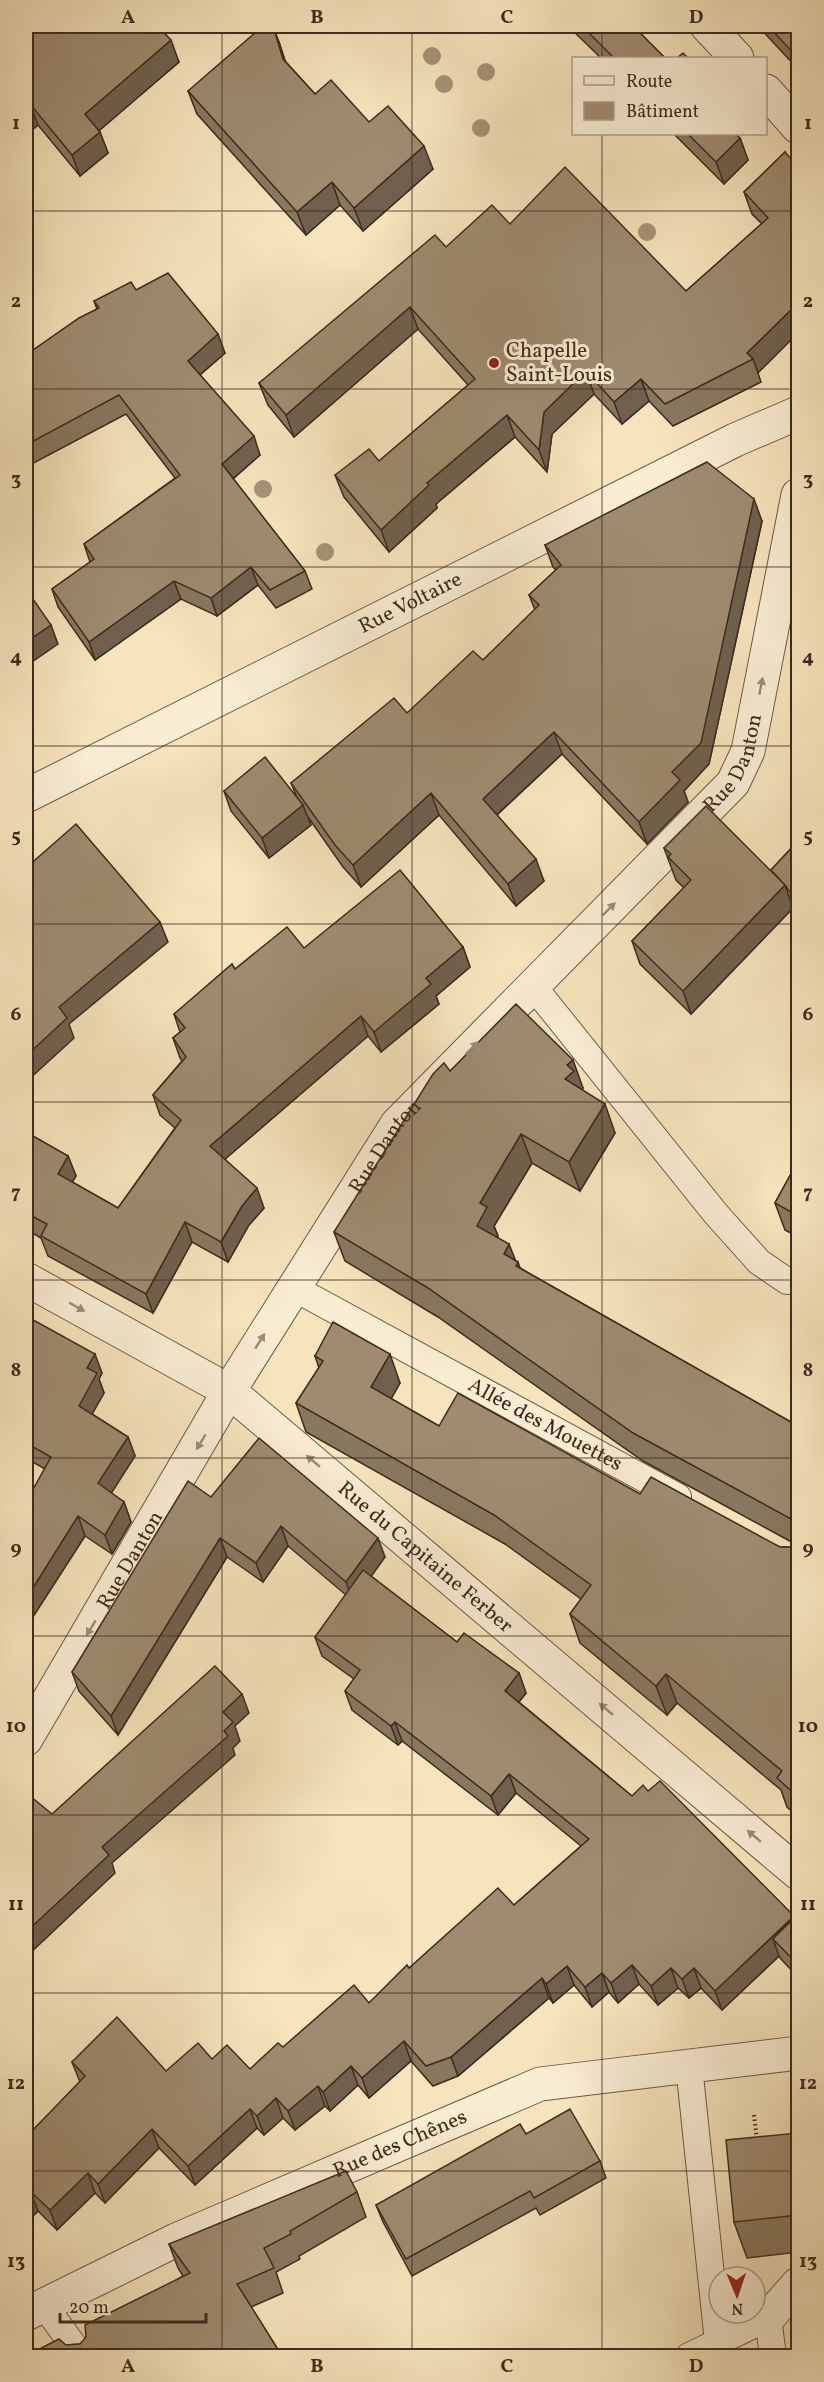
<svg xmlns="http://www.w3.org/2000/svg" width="824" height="2382" font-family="Vollkorn,serif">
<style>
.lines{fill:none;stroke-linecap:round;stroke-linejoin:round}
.service-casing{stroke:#6d5845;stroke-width:28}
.minor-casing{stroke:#6d5845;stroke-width:35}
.path{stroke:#3f2a1d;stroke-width:4;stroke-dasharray:1.5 3;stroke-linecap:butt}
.service{stroke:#f9edd4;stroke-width:26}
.minor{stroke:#f9edd4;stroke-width:33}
.tree{fill:#a69377}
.wall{fill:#887860;stroke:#3f2a1d;stroke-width:1.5}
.shaded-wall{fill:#6f614e;stroke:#3f2a1d;stroke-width:1.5}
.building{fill:#9e8b70;stroke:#3f2a1d;stroke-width:1.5}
.oneway{fill:#9c8c78}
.grid{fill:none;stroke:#3f2a1d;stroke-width:1.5;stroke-opacity:0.55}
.poi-dot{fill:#8f2418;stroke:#f9edd4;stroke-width:2}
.labels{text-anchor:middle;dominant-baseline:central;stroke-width:6;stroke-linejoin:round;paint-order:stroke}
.poi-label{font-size:21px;fill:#3f2a1d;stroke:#f9edd4;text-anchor:start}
.street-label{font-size:21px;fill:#3f2a1d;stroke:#f9edd4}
.neatline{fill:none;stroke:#3f2a1d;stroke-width:2}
.grid-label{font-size:20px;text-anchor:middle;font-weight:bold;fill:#3f2a1d}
</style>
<rect width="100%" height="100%" fill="#f6e4bd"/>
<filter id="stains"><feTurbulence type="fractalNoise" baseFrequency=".00333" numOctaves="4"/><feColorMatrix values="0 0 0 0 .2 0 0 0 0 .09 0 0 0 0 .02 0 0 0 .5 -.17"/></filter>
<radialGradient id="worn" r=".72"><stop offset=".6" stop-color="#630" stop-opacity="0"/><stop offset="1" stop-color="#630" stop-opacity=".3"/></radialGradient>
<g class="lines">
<g class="service-casing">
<g id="service">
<path d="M533,986L716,1214L759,1262L787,1281"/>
<path id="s1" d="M294,1288L678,1497"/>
<path d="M689,2066L718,2342"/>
<path d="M44,2305L81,2356"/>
<path d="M689,2356L768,2318L773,2356"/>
</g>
</g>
<g class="minor-casing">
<g id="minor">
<path d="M707,26L737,58"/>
<path d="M766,91L798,127"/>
<path id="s2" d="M26,796L735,440L798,413"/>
<path id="s3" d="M26,1279L229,1391L798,1873"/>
<path id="s4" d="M26,1739L229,1391L397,1124L733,783L748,751L798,495"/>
<path id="s5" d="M26,2314L176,2240L540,2084L798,2053"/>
<path d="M768,2318L798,2284"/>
</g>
</g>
<path class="path" d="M754,2115L757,2140"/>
<use href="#service" class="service"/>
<use href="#minor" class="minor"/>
</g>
<g class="tree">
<circle cx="432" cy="56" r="9"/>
<circle cx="486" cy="72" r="9"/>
<circle cx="444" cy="84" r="9"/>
<circle cx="481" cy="128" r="9"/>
<circle cx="647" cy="232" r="9"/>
<circle cx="263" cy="489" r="9"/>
<circle cx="325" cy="552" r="9"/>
</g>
<g class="wall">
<path d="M568,26H633L665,58H601Z"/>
<path d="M758,26H798V69Z"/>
<path d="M26,27L165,35L179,62L99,130L108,153L80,176L38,125L26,135Z"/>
<path d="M279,42L285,61L315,94L369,122L433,169L363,231L340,205L306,235L197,114L188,91Z"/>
<path d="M674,134H735L740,138L748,160L724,184Z"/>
<path d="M785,152L758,373L761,382L673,426L649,401L622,424L594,394L552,434L547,472L515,437L436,504L437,508L389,552L344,497L335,475L379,461L468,385L418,329L294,437L268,405L259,383L446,247L510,224L686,291L762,224L752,214L744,192Z"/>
<path d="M136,290L225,353L200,375L260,455L233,479L305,571L312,589L276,608L258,585L217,616L181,599L95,660L58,607L52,589L90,562L84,544L175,478L126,414L26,467V355L97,309L94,301Z"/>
<path d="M762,521L709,764L684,791L688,802L647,844L562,754L497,815L544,881L516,906L439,815L361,887L343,867L308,817L311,825L269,858L231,811L224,791L296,795L291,783L407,713L483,660L535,610L529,595L556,570L553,567L545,545Z"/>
<path d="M798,841V911L791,902L793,908L691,1014L640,964L632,941L684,888L676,880L664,848L772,872L771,870Z"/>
<path d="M463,947L470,967L436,996L439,1004L381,1052L368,1036L225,1159L264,1208L249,1225L228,1262L192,1242L153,1313L48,1256L41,1238L26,1229V1132L68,1156L76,1176L72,1182L118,1208L175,1128L160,1115L153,1095L182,1061L180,1058L173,1038L180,1032L174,1014L235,969L304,948Z"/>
<path d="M450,1071L583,1088L582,1090L615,1133L580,1191L532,1163L494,1226L498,1236L497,1237L520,1268L798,1426V1817L787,1807L781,1790L677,1703L667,1715L580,1643L570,1614L581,1599L505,1544L306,1432L296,1403L319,1368L315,1356L400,1383L391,1399L439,1426L640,1494L780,1547H795L797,1545L643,1461L438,1317L345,1261L334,1232Z"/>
<path d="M798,1161V1237L785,1230L775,1203Z"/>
<path d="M26,1316L102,1373L99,1379L104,1393L92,1414L128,1437L135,1456L111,1493L124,1502L131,1522L112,1554L85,1536L29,1623L26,1621V1502L45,1469L26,1458Z"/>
<path d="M211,1497L385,1557L371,1576L457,1642L519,1673L526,1693L519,1702L632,1796L648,1791L795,1918L798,1914V1977L781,1959L779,1956L722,2010L701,1988L689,1998L678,1988L658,2005L639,1984L618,2003L609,1992L592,2007L574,1985L553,2003L549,1998L458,2076L433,2086L411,2061L369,2098L358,2085L330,2111L325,2106L295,2130L283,2118L264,2135L257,2128L195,2185L159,2148L105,2203L95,2193L57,2230L38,2211L26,2223L34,2129L80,2082L72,2062L166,2071L212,2059L250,2069L283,2047L369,2003L409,1968L514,1905L581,1846L516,1793L498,1815L402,1741L398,1745L352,1710L345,1691L354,1679L322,1656L315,1637L346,1595L288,1546L263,1582L227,1557L118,1735L79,1691L72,1672Z"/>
<path d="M798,2133V2252L747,2258L734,2222Z"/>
<path d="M526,2134L600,2161L606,2178L540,2215L536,2208L412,2276L383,2222L376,2205Z"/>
<path d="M357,2192L366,2217L299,2256L300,2259L276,2272L283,2293L251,2307L282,2356H26L66,2345L80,2344L183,2276L178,2268L169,2244Z"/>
</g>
<g class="shaded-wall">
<path d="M153,26H176L159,40Z"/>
<path d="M273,26L279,42L292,82L283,59Z"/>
<path d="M171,40L179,62L93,136L85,114Z"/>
<path d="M30,104L38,125L26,135V107Z"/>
<path d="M100,132L108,153L80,176L72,155Z"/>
<path d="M740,138L748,160L724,184L716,162Z"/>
<path d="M424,146L433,169L363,231L354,208Z"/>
<path d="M332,182L340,205L306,235L297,212Z"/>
<path d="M798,303V333L758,373L753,359L747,353Z"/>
<path d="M410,307L418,329L294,437L286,415Z"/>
<path d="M218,334L225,353L195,379L188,361Z"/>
<path d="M586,371L594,394L552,434L547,472L539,450L544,412Z"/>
<path d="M641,379L649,401L622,424L614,402Z"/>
<path d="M507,415L515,437L436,504L437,508L389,552L381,530L427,483Z"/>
<path d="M254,436L260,455L228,483L222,464Z"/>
<path d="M754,499L762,521L709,764L684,791L688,802L647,844L639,822L672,772Z"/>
<path d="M251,567L258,585L217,616L211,598Z"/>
<path d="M174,581L181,599L95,660L89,642Z"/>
<path d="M51,625L58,644L26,666V642Z"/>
<path d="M554,732L562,754L491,820L483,799Z"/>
<path d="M431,793L439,815L361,887L353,865Z"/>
<path d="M303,805L311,825L269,858L262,838Z"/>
<path d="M536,859L544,881L516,906L508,884Z"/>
<path d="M785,885L793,908L691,1014L683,991Z"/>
<path d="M160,922L168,942L69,1024L74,1038L26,1082V1056L59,1007Z"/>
<path d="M463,947L470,967L436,996L439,1004L381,1052L374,1032L426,978Z"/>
<path d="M361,1016L368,1036L217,1166L210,1146Z"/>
<path d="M573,1060L583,1088L581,1091L565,1079L567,1065Z"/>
<path d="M605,1104L615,1133L580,1191L569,1162Z"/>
<path d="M521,1134L532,1163L494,1226L498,1236L487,1255L477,1226L480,1203Z"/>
<path d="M68,1156L76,1176L65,1194L58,1174Z"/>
<path d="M257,1188L264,1208L249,1225L228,1262L221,1242L242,1206Z"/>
<path d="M185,1222L192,1242L153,1313L146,1294Z"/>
<path d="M509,1244L517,1264L518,1262L528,1291L504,1254Z"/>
<path d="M95,1354L102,1373L99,1379L104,1393L86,1425L79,1406L87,1368Z"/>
<path d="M390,1354L400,1383L381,1416L371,1387Z"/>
<path d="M128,1437L135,1456L105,1503L98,1483Z"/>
<path d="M124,1502L131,1522L112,1554L105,1535Z"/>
<path d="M78,1516L85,1536L29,1623L26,1612V1599Z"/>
<path d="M281,1526L288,1546L263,1582L256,1563Z"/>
<path d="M220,1538L227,1557L118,1735L111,1716Z"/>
<path d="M378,1538L385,1557L353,1602L346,1582Z"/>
<path d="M519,1673L526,1693L512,1710L505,1691Z"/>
<path d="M666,1674L677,1703L667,1715L656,1686Z"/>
<path d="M242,1694L249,1713L235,1726L240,1741L233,1748L235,1755L112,1863L115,1873L26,1957V1932L102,1847L224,1731L223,1712Z"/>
<path d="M395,1722L402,1741L398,1745L391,1726Z"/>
<path d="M509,1774L516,1793L498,1815L491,1796Z"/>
<path d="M794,1916L798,1928L773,1939L779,1956L722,2010L715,1991Z"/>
<path d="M632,1965L639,1984L618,2003L611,1983Z"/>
<path d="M567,1966L574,1985L553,2003L546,1984Z"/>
<path d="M671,1968L678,1988L658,2005L651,1986Z"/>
<path d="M694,1968L701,1988L689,1998L682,1979Z"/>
<path d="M602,1973L609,1992L592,2007L585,1987Z"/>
<path d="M542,1978L549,1998L458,2076L451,2057Z"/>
<path d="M404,2041L411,2061L369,2098L362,2078Z"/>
<path d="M351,2066L358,2085L330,2111L323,2092Z"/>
<path d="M318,2086L325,2106L295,2130L288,2111Z"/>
<path d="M276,2098L283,2118L264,2135L257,2116Z"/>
<path d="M250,2109L257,2128L195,2185L188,2166Z"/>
<path d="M152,2129L159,2148L105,2203L98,2184Z"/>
<path d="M88,2173L95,2193L57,2230L50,2210Z"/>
<path d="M31,2192L38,2211L26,2223V2197Z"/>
</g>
<g class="building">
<path d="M27,26H157L171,40L85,114L100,132L72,155L30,104L26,107V27Z"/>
<path d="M263,26H273L283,59L315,94L331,80L369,122L388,106L424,146L354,208L332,182L297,212L188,91Z"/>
<path d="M582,26H633L665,58H614Z"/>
<path d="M768,26H798V58Z"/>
<path d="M683,53L688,58H677Z"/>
<path d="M688,134H735L740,138L716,162Z"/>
<path d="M785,152L798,167V303L747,353L753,359L665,404L641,379L614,402L586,371L544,412L539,450L507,415L427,483L429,485L381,530L335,475L369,449L379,461L475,379L410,307L286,415L259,383L435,235L446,247L492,205L510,224L565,167L686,291L768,218L744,192Z"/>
<path d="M168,273L218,334L188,361L254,436L222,464L305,571L270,590L251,567L211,598L174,581L89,642L52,589L94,559L84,544L180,475L119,395L26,445V395L27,394L26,392V355L79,318L99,308L94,301L131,282L136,290Z"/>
<path d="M707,462L754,499L701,743L672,772L680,780L639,822L554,732L483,799L536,859L508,884L431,793L353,865L335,845L291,783L394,698L407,713L473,651L483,660L539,605L529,595L561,565L545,545Z"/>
<path d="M26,589L51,625L26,642Z"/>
<path d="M265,757L303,805L262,838L224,791Z"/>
<path d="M706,806L785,885L683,991L632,941L691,880L668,857L671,854L664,848Z"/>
<path d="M76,824L160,922L59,1007L67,1018L26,1056V865L27,867Z"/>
<path d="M798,841V903L785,885L771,870Z"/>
<path d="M400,870L463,947L426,978L431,984L374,1032L361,1016L210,1146L257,1188L242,1206L221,1242L185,1222L146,1294L41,1236L47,1224L26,1213V1132L68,1156L58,1174L118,1208L181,1120L153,1095L186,1057L173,1038L185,1028L174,1014L232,964L235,969L287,927L304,948Z"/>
<path d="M516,1004L573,1060L567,1065L574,1071L565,1079L605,1104L569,1162L521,1134L480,1203L487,1207L477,1226L509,1244L504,1254L518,1262L516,1266L798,1426V1525L795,1521L633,1433L428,1288L334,1232L433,1074L444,1063L450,1071Z"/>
<path d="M798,1161V1216L775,1203Z"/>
<path d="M26,1316L95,1354L87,1368L97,1373L79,1406L128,1437L98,1483L124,1502L105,1535L78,1516L26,1599V1502L51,1457L26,1443Z"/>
<path d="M333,1322L390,1354L371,1387L439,1426L458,1393L640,1494L651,1477L780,1547H795L798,1543V1797L777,1778L782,1771L666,1674L656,1686L570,1614L591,1585L494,1515L296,1403L323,1361L315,1356Z"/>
<path d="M259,1438L378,1538L346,1582L281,1526L256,1563L220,1538L111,1716L72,1672L188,1481L211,1497Z"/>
<path d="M363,1570L457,1642L464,1633L519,1673L505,1691L632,1796L643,1785L648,1791L660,1781L794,1916L715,1991L694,1968L682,1979L671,1968L651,1986L632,1965L611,1983L602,1973L585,1987L567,1966L546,1984L542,1978L451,2057L426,2066L404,2041L362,2078L351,2066L323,2092L318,2086L288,2111L276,2098L257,2116L250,2109L188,2166L152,2129L98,2184L88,2173L50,2210L31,2192L26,2197V2127L28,2124L34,2129L85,2076L72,2062L117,2017L166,2071L198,2043L212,2059L227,2045L250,2069L278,2043L283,2047L354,1985L369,2003L407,1965L409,1968L498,1888L514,1905L589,1839L509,1774L491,1796L395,1722L391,1726L345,1691L360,1670L315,1637Z"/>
<path d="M215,1666L242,1694L223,1712L233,1722L224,1731L228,1736L102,1847L109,1855L26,1932V1801L30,1796L52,1814Z"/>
<path d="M798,1914V1965L773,1939Z"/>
<path d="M570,2109L600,2161L534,2198L530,2191L406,2259L376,2205L520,2124L526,2134Z"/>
<path d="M798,2133V2215L734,2222L726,2140Z"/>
<path d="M346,2171L357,2192L290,2231L291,2234L264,2248L274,2268L237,2284L282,2356H186L184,2354L178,2356H26L59,2339L66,2345L80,2344L86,2337L85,2325L190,2273L169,2244Z"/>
</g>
<defs><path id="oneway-solid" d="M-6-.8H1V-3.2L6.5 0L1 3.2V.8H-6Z" transform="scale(1.5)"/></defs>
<g class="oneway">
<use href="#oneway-solid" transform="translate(761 686) rotate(-79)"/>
<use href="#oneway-solid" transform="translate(609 909) rotate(-45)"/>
<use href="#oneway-solid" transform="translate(472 1048) rotate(-45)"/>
<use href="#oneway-solid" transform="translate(77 1307) rotate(29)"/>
<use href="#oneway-solid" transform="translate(260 1341) rotate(-58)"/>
<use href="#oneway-solid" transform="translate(201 1442) rotate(121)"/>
<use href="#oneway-solid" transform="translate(313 1461) rotate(-140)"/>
<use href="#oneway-solid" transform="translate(91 1628) rotate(121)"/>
<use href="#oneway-solid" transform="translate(606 1709) rotate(-140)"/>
<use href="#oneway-solid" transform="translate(754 1836) rotate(-140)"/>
</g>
<path class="grid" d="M222,26V2356M412,26V2356M602,26V58M602,134V2356M26,211H798M26,389H798M26,567H798M26,746H798M26,924H798M26,1102H798M26,1280H798M26,1458H798M26,1636H798M26,1815H798M26,1993H798M26,2171H798"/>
<circle class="poi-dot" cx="494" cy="363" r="6"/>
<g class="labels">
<g class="poi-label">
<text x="506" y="351">Chapelle<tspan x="506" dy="24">Saint-Louis</tspan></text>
</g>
<g class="street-label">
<text stroke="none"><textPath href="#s2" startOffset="430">Rue Voltaire</textPath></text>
<text stroke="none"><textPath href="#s4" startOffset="1215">Rue Danton</textPath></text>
<text stroke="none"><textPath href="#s4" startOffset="693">Rue Danton</textPath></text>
<text stroke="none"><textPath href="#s1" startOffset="286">Allée des Mouettes</textPath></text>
<text stroke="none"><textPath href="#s3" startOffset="489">Rue du Capitaine Ferber</textPath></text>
<text stroke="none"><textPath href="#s4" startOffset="207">Rue Danton</textPath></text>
<text stroke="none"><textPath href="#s5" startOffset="411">Rue des Chênes</textPath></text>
</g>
</g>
<rect width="824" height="2382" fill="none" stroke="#f6e4bd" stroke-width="66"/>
<rect x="572" y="57" width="195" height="78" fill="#f9edd4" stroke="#af9f8b" stroke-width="1.5"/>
<rect x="584" y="76" width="30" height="9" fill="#f9edd4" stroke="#af9f8b" stroke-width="1.5"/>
<text x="626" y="87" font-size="18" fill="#3f2a1d">Route</text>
<rect x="584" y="102" width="30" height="18" fill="#9e8b70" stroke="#af9f8b" stroke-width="1.5"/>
<text x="626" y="117" font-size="18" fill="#3f2a1d">Bâtiment</text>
<g transform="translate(737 2295) rotate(178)"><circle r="28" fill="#f9edd4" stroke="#af9f8b" stroke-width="1.5"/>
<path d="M0-4.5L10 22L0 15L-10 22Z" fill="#8f2418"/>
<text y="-9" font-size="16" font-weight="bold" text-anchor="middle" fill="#3f2a1d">N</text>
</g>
<path d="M60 2313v9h146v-9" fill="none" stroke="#3f2a1d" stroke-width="3"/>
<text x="69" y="2313" font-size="18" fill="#3f2a1d" stroke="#f9edd4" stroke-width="4.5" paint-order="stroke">20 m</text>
<rect x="33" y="33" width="758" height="2316" class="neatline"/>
<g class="grid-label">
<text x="128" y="23">A</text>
<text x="317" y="23">B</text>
<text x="507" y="23">C</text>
<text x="696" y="23">D</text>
<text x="16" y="129">1</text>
<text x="808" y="129">1</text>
<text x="16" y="307">2</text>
<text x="808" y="307">2</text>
<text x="16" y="485">3</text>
<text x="808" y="485">3</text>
<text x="16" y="663">4</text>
<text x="808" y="663">4</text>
<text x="16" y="842">5</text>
<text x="808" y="842">5</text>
<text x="16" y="1020">6</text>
<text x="808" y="1020">6</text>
<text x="16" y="1198">7</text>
<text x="808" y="1198">7</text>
<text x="16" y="1376">8</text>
<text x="808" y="1376">8</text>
<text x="16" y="1554">9</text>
<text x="808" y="1554">9</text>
<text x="16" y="1732">10</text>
<text x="808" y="1732">10</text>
<text x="16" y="1910">11</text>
<text x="808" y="1910">11</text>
<text x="16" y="2089">12</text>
<text x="808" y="2089">12</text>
<text x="16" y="2267">13</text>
<text x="808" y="2267">13</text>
<text x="128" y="2372">A</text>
<text x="317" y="2372">B</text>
<text x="507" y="2372">C</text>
<text x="696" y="2372">D</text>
</g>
<rect width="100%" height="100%" filter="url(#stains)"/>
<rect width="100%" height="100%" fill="url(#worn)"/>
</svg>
